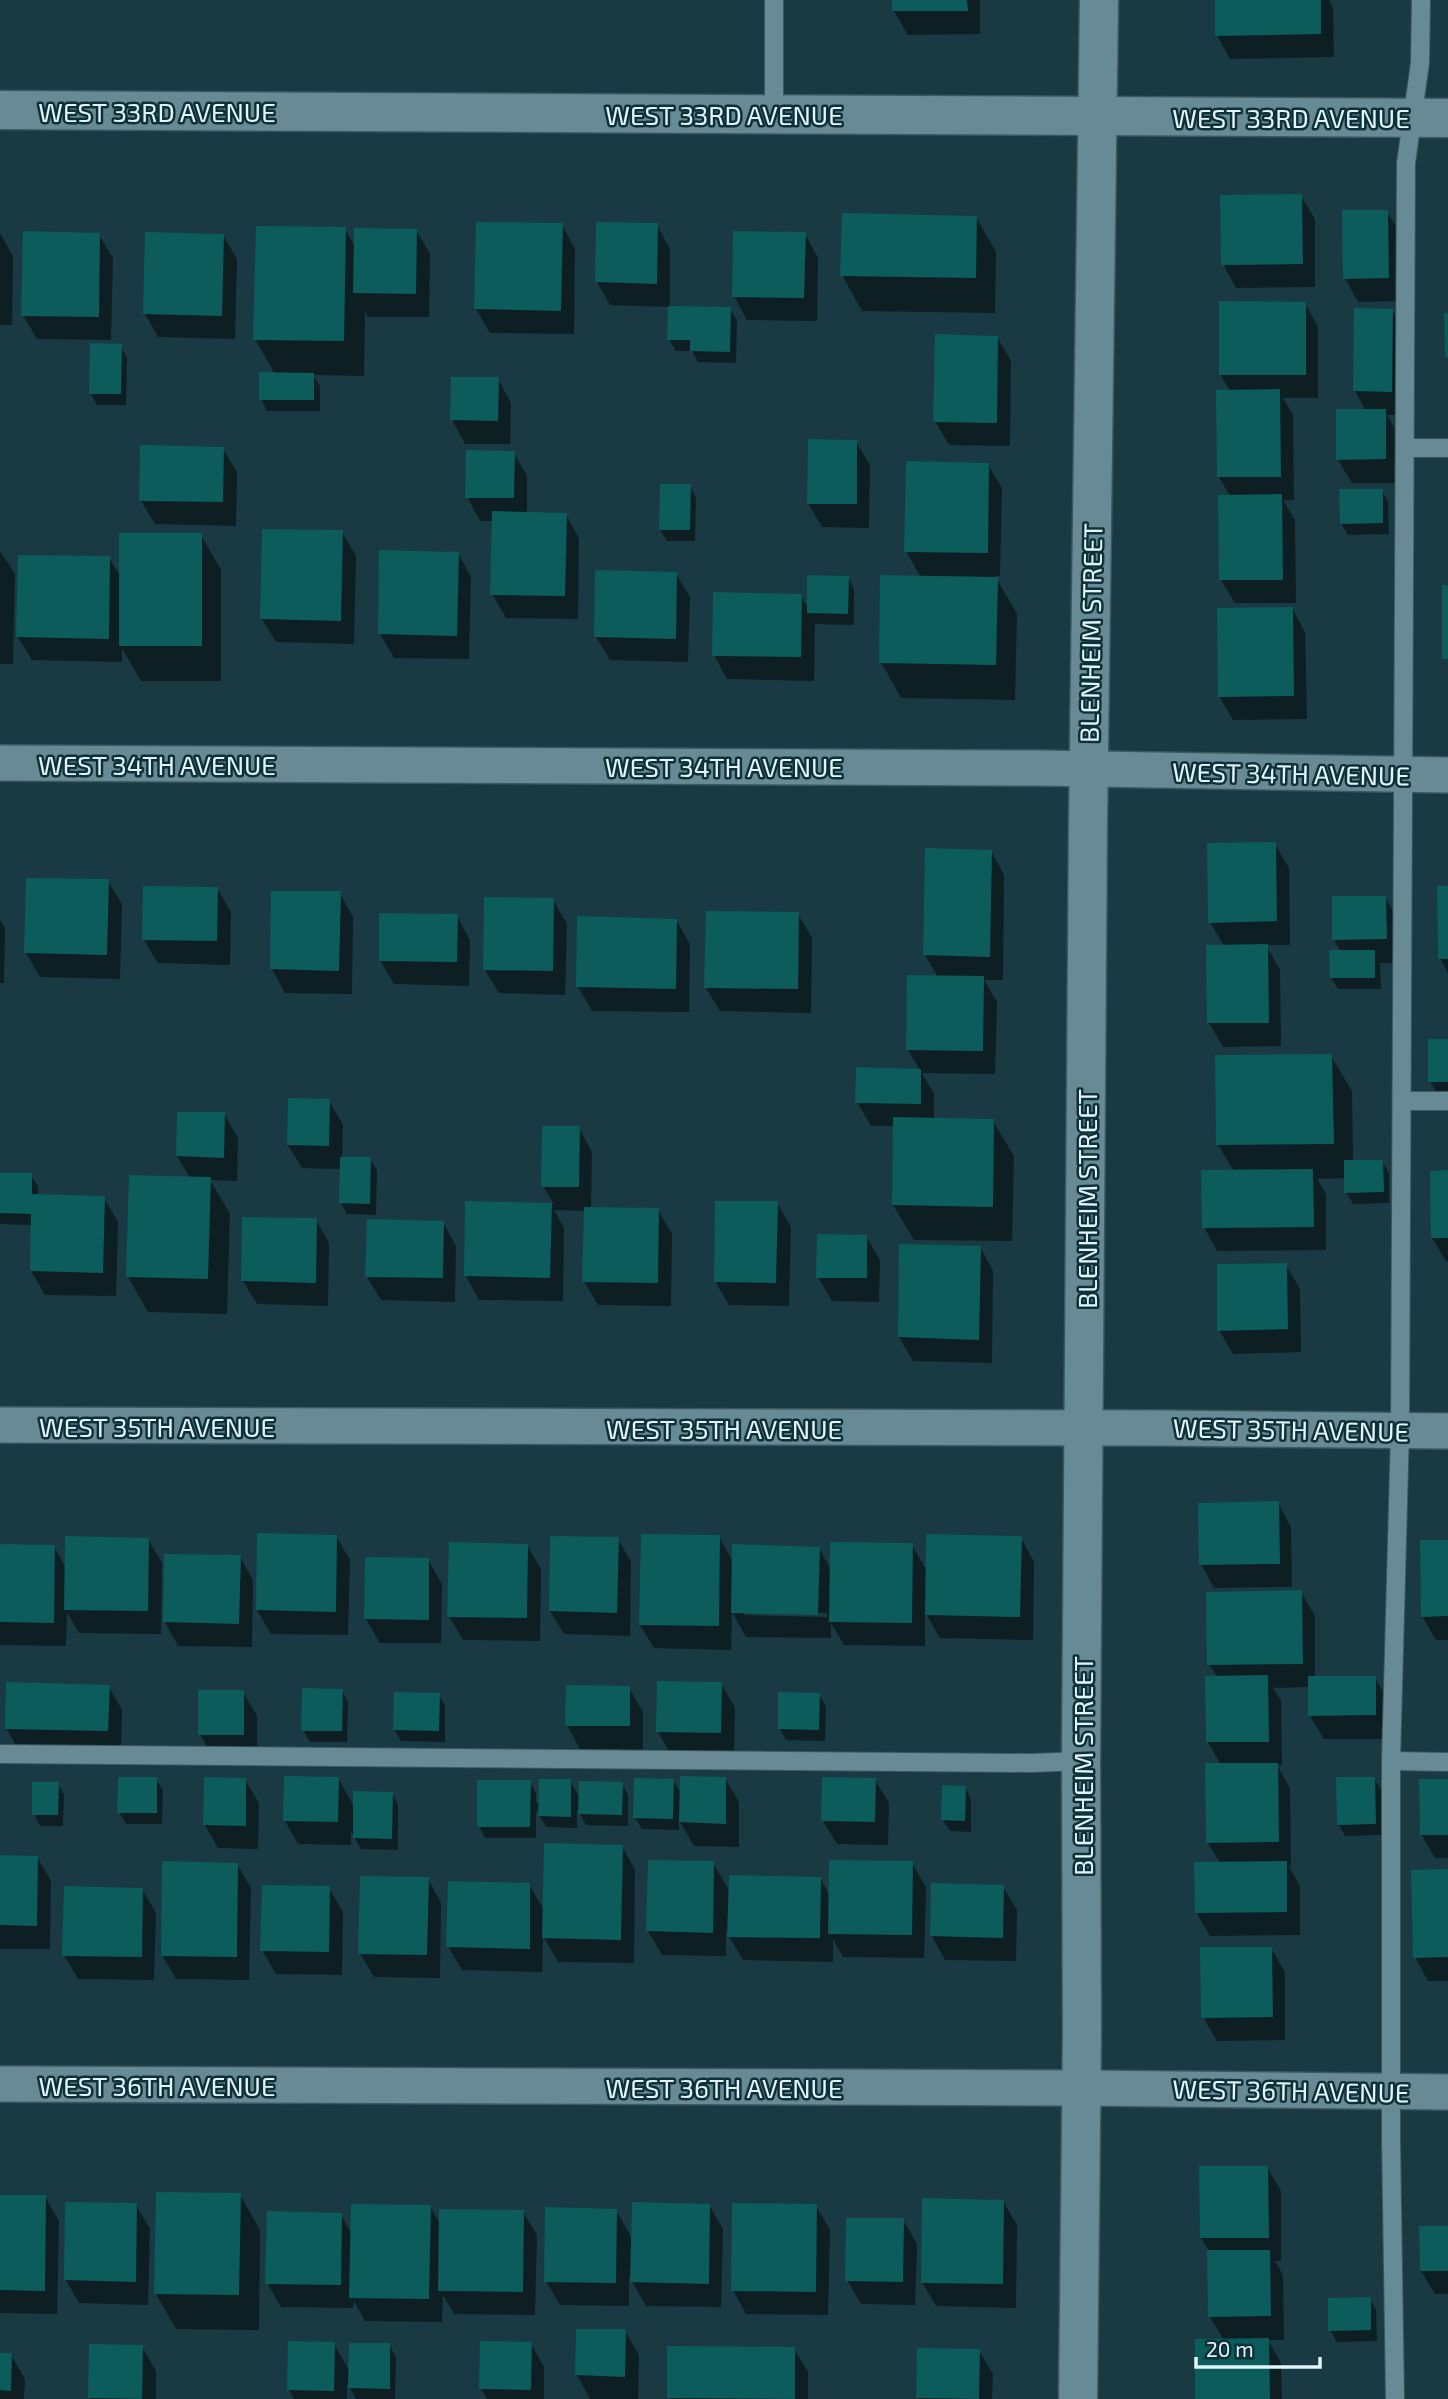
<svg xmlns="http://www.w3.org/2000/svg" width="1448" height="2399" font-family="'Exo 2',sans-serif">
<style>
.shadow{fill:#0007;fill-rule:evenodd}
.building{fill:#0b5c5b}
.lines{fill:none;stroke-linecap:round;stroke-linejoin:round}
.lane-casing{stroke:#3b5860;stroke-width:20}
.street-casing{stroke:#3b5860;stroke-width:38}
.secondary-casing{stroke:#3b5860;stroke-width:41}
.lane{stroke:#678a95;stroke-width:18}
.street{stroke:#678a95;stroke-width:35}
.secondary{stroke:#678a95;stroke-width:38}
.labels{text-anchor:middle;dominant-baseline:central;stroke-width:5;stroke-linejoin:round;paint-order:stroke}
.street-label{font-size:26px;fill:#e2f5fb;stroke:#0e3039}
</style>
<rect width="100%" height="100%" fill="#193a43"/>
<g class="shadow">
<path d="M894,0H980V34L908,35L894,11Z"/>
<path d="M1216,0H1329L1333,8L1334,57L1230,59L1217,35Z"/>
<path d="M1301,196L1315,219V287L1236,288L1223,264Z"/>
<path d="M1387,212L1401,235L1402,301L1358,302L1345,278Z"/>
<path d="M976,217L996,252L995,313L862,311L842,275Z"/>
<path d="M562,225L575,249L574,334L490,333L476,309Z"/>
<path d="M657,225L670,249V308L730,309L737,320L736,363L698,362L692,351H676L669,339L670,307L610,305L597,282Z"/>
<path d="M345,229L355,247L416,230L430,254L429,317H368L365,311L364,376L313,375L320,386V411H267L261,399L275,374L255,339Z"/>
<path d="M0,233L13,256L12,325H0Z"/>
<path d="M805,234L818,258L817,321L747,320L734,296Z"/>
<path d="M99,235L113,258L111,340L37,339L23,315Z"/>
<path d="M223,235L237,259L235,339L158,337L145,314Z"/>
<path d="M1305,303L1318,327V398H1283L1293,415L1294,500H1283L1295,520L1296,603H1235L1221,580L1230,496L1219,477L1230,391L1220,374Z"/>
<path d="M1392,310L1406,334L1405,415H1387L1398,434L1399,483H1352L1338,460L1366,411L1355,391Z"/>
<path d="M997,337L1011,361L1010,446L949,445L935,421Z"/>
<path d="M120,346L127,357L126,405H97L91,394Z"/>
<path d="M498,379L511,403L510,444H465L452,420Z"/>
<path d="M856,442L870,465L869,528L822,527L808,503Z"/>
<path d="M223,449L237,472L236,526L155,524L141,501Z"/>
<path d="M514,453L527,476V514L566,515L579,538L578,619L506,618L492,594L494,521H480L467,497Z"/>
<path d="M988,465L1002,488L1000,576H995L1017,614L1015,700L901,698L881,662L921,578L906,551Z"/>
<path d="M690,486L696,498L695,541H667L660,530Z"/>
<path d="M1382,490L1388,502L1389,534L1348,535L1341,523Z"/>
<path d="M342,532L356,556L354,644L276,642L262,619Z"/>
<path d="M201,535L221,570V681H141L122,648V662L32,660L18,637L109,558L121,577Z"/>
<path d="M0,551L15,574L13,664H0Z"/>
<path d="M458,553L471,577L469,659L394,658L380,634Z"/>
<path d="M676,574L690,597L688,662L610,660L596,637Z"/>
<path d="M848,578L854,589V625L815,624L814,681L727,679L714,655L801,596L808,608Z"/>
<path d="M1292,608L1305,632L1307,719L1233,720L1219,696Z"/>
<path d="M1275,844L1289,868L1290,945H1266L1280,970L1281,1046L1223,1047L1209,1023L1224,946L1210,922Z"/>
<path d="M991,851L1004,875L1003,980H984L997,1002L995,1074L922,1073L934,1094V1120L993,1121L1014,1156L1012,1241L914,1240L893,1205L895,1126H871L857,1102L920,1070L907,1049L938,977L925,955Z"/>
<path d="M108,881L122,904L120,979L40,977L26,953Z"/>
<path d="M1448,887V973L1440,958Z"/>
<path d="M217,888L231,912L230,965L158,963L144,940Z"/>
<path d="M340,893L353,917L352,994L285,993L272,969Z"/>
<path d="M1385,897L1399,921L1400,963H1380L1381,989H1338L1331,978L1341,952L1334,940Z"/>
<path d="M553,900L567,924L565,995L499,993L485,970Z"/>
<path d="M798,914L812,938L811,1013L720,1011L706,988Z"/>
<path d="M457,916L470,940L469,986L394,984L380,960Z"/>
<path d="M0,920L5,928L4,983H0Z"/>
<path d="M676,920L690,944L689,1012L592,1011L578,987Z"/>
<path d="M1448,1041V1105H1444L1430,1081Z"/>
<path d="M1331,1056L1352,1091L1353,1161H1382L1389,1173V1203L1353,1204L1346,1192V1178L1317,1179L1326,1194V1250L1217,1251L1204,1227L1234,1171L1218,1145Z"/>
<path d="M329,1101L343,1125L342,1159H370L377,1170L376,1215L347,1214L341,1203V1169L302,1168L288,1145Z"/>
<path d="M224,1114L238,1138L237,1181L210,1180L230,1214L227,1314L148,1312L128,1277L190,1178L177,1156Z"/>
<path d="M579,1128L592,1152L591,1209L658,1210L672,1234L671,1306L598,1305L584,1281L585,1211L554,1210L564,1228L563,1301L479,1300L466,1276L467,1203L554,1204L543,1186Z"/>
<path d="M1448,1172V1261H1446L1432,1238Z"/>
<path d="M0,1174L31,1175L38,1187V1196L104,1198L118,1222L116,1296L45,1295L31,1271L33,1225L0,1224Z"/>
<path d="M777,1203L791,1227L789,1306L729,1305L715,1281Z"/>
<path d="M316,1220L329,1243L328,1306L257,1304L243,1281Z"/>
<path d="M443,1222L456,1246L455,1302L381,1300L367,1277Z"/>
<path d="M866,1236L880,1260L879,1302L832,1301L818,1277Z"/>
<path d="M980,1247L993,1271L992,1363L913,1361L899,1337Z"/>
<path d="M1286,1265L1300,1289L1301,1352L1233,1354L1219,1330Z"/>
<path d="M1278,1503L1291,1527L1292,1587L1214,1588L1201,1564Z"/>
<path d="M336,1536L350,1560L348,1635L271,1634L257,1610Z"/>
<path d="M719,1537L733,1562L819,1548L831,1570L912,1545L927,1571L1021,1538L1034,1562L1033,1640L940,1638L925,1612V1646L844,1645L831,1623V1638L746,1637L732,1612L731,1650L654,1648L640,1625ZM744,1612L827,1613V1617L744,1615Z"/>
<path d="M148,1539L162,1563L161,1634L79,1633L67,1612L66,1646L0,1645V1546L54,1547L66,1568Z"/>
<path d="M618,1539L631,1562L630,1636L564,1634L550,1611Z"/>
<path d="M1448,1542V1640H1436L1422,1616Z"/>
<path d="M527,1545L541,1569L540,1641L463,1640L449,1616Z"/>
<path d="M240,1557L253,1580L252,1647L178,1646L165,1622Z"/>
<path d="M428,1560L442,1584L441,1643H380L366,1619Z"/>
<path d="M1301,1592L1315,1616V1678H1375L1388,1701L1389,1739H1324L1310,1716V1687L1273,1688L1281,1701L1282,1765H1277L1290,1788L1291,1865H1288L1300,1886V1935L1210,1936L1196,1912L1220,1863L1208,1843L1221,1765L1208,1742L1207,1678L1217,1677L1209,1664Z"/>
<path d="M721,1684L735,1707L734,1757L671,1755L658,1732Z"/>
<path d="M109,1687L122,1710L121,1755L20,1752L6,1728Z"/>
<path d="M629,1688L643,1712V1750L580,1749L567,1725Z"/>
<path d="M342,1691L348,1702L347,1742H310L303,1730Z"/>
<path d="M243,1692L257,1716V1758H213L200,1734Z"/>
<path d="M439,1695L445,1706V1742L401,1741L394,1729Z"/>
<path d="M819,1695L826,1706L825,1741L786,1740L780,1729Z"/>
<path d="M338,1778L355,1808L392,1794L398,1805V1850L361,1849L351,1831V1845L298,1844L285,1821Z"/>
<path d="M725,1778L739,1802V1847L694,1846L679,1820V1830L642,1829L635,1818L673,1780L681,1794Z"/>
<path d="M1374,1778L1381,1790L1382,1835L1345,1836L1339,1825Z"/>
<path d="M156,1779L163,1790L162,1824H126L119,1812Z"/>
<path d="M245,1780L259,1803L258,1849L218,1848L205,1825Z"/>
<path d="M875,1780L889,1803L888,1845L837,1844L823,1821Z"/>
<path d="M570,1781L580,1798L622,1784L628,1795V1826L586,1825L577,1809V1828L546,1827L536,1810V1838H485L479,1826L530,1782L536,1793V1803H540Z"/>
<path d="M1448,1781V1858H1435L1421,1834Z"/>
<path d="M58,1784L64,1795L63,1826H40L34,1814Z"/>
<path d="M965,1787L971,1799V1832L950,1831L943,1820Z"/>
<path d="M622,1846L635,1870L634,1963L558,1962L543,1936L542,1972L462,1970L448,1946L529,1885L545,1911Z"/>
<path d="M0,1857H37L51,1881L50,1949H0Z"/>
<path d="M713,1863L730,1892L820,1878L830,1896L912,1863L926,1887L924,1958L843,1957L833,1939V1962L743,1960L726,1931V1956L662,1955L648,1931Z"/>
<path d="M237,1864L251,1888L249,1980L176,1979L162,1955Z"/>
<path d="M1448,1871V1981H1428L1415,1957Z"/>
<path d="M428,1879L441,1903L440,1978L374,1977L360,1953Z"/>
<path d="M1003,1887L1017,1910L1016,1961L945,1960L932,1936Z"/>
<path d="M329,1888L343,1912L342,1975L276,1974L262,1950Z"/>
<path d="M142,1889L156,1913L154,1980L78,1979L64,1955Z"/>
<path d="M1271,1948L1285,1972V2040L1217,2041L1203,2017Z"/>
<path d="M1267,2167L1281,2191V2261H1275L1283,2275L1284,2340H1268L1281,2363L1282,2399H1197L1224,2340L1210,2317L1209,2251L1201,2238L1200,2168Z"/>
<path d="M240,2195L260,2230L259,2330L176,2329L156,2294Z"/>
<path d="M0,2196L45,2197L59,2221L57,2314L0,2313Z"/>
<path d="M1003,2201L1017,2225L1016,2308L936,2306L922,2282Z"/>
<path d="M136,2205L150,2229L148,2305L79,2303L66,2280Z"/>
<path d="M709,2205L723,2229L721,2307L646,2306L629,2276V2306L560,2305L546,2281L616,2210L633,2240Z"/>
<path d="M816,2206L830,2230L828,2315L746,2314L733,2290Z"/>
<path d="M430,2207L441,2225L523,2212L537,2235L535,2315L454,2314L443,2295L442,2322L365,2321L354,2301L353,2308L281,2307L267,2283L341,2215L352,2234Z"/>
<path d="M903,2220L917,2244L915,2305L861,2304L847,2280Z"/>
<path d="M1448,2227V2294H1435L1421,2271Z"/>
<path d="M1370,2299L1376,2310L1377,2341L1337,2342L1330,2330Z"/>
<path d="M625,2331L639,2355L638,2399H590L577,2375Z"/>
<path d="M334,2344L350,2372L389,2345L396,2357L395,2399H356L347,2383V2399H294L289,2389Z"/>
<path d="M531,2344L544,2367V2399H487L481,2389Z"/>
<path d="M142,2347L156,2371V2399H91L90,2397Z"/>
<path d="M794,2349L808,2372V2399H670L669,2397Z"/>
<path d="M979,2351L993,2374L992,2399H919L918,2397Z"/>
<path d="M0,2355H11L25,2379L24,2399H0Z"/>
</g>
<g class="building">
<path d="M892,0H967L968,11H892Z"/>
<path d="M1215,0H1321V34L1215,36Z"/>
<path d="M1302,194L1303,264L1221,265L1220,195Z"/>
<path d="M1342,210H1388L1389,278L1343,279Z"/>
<path d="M842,213L977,216L976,278L840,276Z"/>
<path d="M476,222L563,223L561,311L474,309Z"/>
<path d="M596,222L658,223L657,284L595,282Z"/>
<path d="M256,226L346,227L344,341L253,340Z"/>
<path d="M354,228L417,229L416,294L353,293Z"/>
<path d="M23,231L100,233L99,317L21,316Z"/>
<path d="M733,231L806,232L804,298L732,297Z"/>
<path d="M145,232L224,234L222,316L143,314Z"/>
<path d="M1219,301L1306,302V375H1219Z"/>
<path d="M668,306L731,307L730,352L690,351V340H667Z"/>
<path d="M1354,308L1393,309L1392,392L1353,391Z"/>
<path d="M1444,313H1448V357H1445Z"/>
<path d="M935,334L998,336L997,423L933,422Z"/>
<path d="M90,343L122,344L121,394H89Z"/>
<path d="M259,372L314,373V400H259Z"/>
<path d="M451,377H499L498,421L450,420Z"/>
<path d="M1280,389L1281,477H1217L1216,390Z"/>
<path d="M1336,409H1386V459L1336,460Z"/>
<path d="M808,439L857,440V504H807Z"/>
<path d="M140,445L224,447L223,502L139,501Z"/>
<path d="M466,450L515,451L514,498H465Z"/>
<path d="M906,461L989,463L988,553L904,552Z"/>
<path d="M660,484H691L690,530H659Z"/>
<path d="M1339,489H1383V523L1340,524Z"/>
<path d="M1282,494L1283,580H1219L1218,495Z"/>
<path d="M492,511L567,513L565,596L490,595Z"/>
<path d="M262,529L343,530L341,621L260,619Z"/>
<rect x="119" y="533" width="83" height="113"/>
<path d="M379,550L459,552L457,636L378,634Z"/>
<path d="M18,555L110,556L109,639L16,637Z"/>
<path d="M595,570L677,572L676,639L594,637Z"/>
<path d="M807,575L849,576L848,614L807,613Z"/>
<path d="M880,575L998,577L996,665L879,663Z"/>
<rect x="1442" y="585" width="6" height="74"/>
<path d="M713,592L802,594L801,657L712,656Z"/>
<path d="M1293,607L1294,696L1218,697L1217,608Z"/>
<path d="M1276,842L1277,921L1208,923L1207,843Z"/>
<path d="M925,848L992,850L990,957L923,955Z"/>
<path d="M26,878L109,879L107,955L24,953Z"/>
<path d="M143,886L218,887L217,941L142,940Z"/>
<path d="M1437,886H1448V959H1438Z"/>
<path d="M271,891H341L339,971L270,969Z"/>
<path d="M1332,896H1386L1387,939L1332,940Z"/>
<path d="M484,897L554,898L553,971L483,970Z"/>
<path d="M706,911L799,912L798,989L704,988Z"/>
<path d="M379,913L458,914L457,962L379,961Z"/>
<path d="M577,916L677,919L676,989L576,987Z"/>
<path d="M1268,944L1269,1023H1207L1206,945Z"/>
<path d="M1329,950H1375V978H1330Z"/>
<path d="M907,975L984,976L983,1051L906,1050Z"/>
<rect x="1428" y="1039" width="20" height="43"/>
<path d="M1332,1054L1334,1144L1216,1145L1215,1055Z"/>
<path d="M856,1067L921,1069V1104L855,1103Z"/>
<path d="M288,1098L330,1099L329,1146L287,1145Z"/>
<path d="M177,1112H225L224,1158L176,1156Z"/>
<path d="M893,1117L994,1119L993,1207L892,1205Z"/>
<path d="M542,1126H580L579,1187H541Z"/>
<path d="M340,1157H371L370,1204L339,1203Z"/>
<path d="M1344,1160H1383L1384,1192L1344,1193Z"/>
<path d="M1313,1169L1314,1227L1202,1228L1201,1170Z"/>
<path d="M1448,1170V1238H1431L1430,1171Z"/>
<path d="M0,1173H32V1194L105,1196L103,1273L30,1271L31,1214L0,1213Z"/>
<path d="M129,1175L211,1177L208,1279L126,1277Z"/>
<path d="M465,1201L552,1203L550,1278L464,1276Z"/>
<path d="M715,1201H778L776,1283L714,1282Z"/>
<path d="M584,1207L659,1208L658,1283L582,1282Z"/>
<path d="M242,1217L317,1218L316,1283L241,1281Z"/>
<path d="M367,1219L444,1221L443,1278L365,1277Z"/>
<path d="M817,1234L867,1235V1278H816Z"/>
<path d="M899,1244L981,1246L979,1340L898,1337Z"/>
<path d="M1287,1263L1288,1329L1217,1331V1264Z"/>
<path d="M1279,1501L1280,1564L1199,1565L1198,1503Z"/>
<path d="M257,1533L337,1535L336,1612L256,1610Z"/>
<path d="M641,1534L720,1535L719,1626L639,1625Z"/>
<path d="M926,1534L1022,1536L1020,1617L925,1615Z"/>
<path d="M65,1536L149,1538L148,1611L64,1610Z"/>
<path d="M550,1536L619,1537L617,1613L549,1611Z"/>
<path d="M1420,1540H1448V1616L1421,1617Z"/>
<path d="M449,1542L528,1544L527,1618L447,1617Z"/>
<path d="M830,1542L913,1543L912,1623L829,1622Z"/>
<path d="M0,1544L55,1545L54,1623L0,1622Z"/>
<path d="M732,1544L820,1547L818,1615L731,1613Z"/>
<path d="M164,1554L241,1555L239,1624L163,1622Z"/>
<path d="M365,1557L429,1558V1620L364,1619Z"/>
<path d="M1302,1590L1303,1664L1207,1665L1206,1592Z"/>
<path d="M1268,1675L1269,1742H1206L1205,1676Z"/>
<path d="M1308,1676H1376V1715L1308,1716Z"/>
<path d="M657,1681L722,1682L721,1733L656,1732Z"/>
<path d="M6,1682L110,1685L108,1731L5,1729Z"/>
<path d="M566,1685L630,1686V1726H565Z"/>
<path d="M302,1688L343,1689L342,1731H301Z"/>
<rect x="198" y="1690" width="46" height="45"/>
<path d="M394,1692L440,1693L439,1731L393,1730Z"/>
<path d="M778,1692L820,1693L819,1730L778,1729Z"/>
<path d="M1205,1763H1278L1279,1842L1206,1843Z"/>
<path d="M284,1776L339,1777L338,1822L283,1821Z"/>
<path d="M680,1776L726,1777V1824L679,1822Z"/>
<path d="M118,1777H157V1813H117Z"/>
<path d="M204,1777L246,1778V1826L203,1825Z"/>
<path d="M822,1777L876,1778L875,1822L821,1821Z"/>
<path d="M1336,1777H1375L1376,1824L1337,1825Z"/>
<path d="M634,1778L674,1779L673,1819L633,1818Z"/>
<path d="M539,1779H571V1817L538,1816Z"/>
<path d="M1419,1779H1448V1835H1420Z"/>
<path d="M477,1780H531L530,1827H477Z"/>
<path d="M579,1781L623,1782L622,1815L578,1814Z"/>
<path d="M32,1782H59L58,1815H32Z"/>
<path d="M942,1785L966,1786L965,1821L941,1820Z"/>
<path d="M353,1791L393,1792L392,1839L353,1838Z"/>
<path d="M544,1843L623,1845L621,1940L542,1938Z"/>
<path d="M0,1855L38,1856L37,1926L0,1925Z"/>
<path d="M648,1860L714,1861L713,1933L646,1931Z"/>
<path d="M829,1860L913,1861L912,1935L828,1934Z"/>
<path d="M162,1861L238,1863L237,1957L161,1956Z"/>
<path d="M1287,1861V1912L1195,1913L1194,1862Z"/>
<path d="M1448,1869V1957L1413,1958L1411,1870Z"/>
<path d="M729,1875L821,1877L820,1938L727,1937Z"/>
<path d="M360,1876L429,1877L427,1955L358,1954Z"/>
<path d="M448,1881L530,1883V1949L446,1947Z"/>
<path d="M931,1883L1004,1885L1003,1938L930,1936Z"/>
<path d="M262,1885L330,1886L329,1952L260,1951Z"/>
<path d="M64,1886L143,1888L142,1957L62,1956Z"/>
<path d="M1200,1947H1272L1273,2017L1201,2018Z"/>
<path d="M1199,2166H1268L1269,2238H1200Z"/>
<path d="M156,2192L241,2193L239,2295L154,2294Z"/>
<path d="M0,2195H46L45,2291L0,2290Z"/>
<path d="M922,2198L1004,2200L1003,2284L921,2283Z"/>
<path d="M65,2202L137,2203L136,2282L64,2280Z"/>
<path d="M632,2202L710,2204L709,2284L630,2282Z"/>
<path d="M732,2203L817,2204L816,2292L731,2291Z"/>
<path d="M351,2204L431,2205L429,2299L349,2298Z"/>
<path d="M545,2207L617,2209L616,2283L544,2282Z"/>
<path d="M439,2209L524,2210L523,2292L438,2291Z"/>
<path d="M267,2211L342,2213L341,2285L265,2284Z"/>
<path d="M846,2218H904L903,2282L845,2281Z"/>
<path d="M1419,2226H1448V2271H1420Z"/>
<path d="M1207,2250H1270L1271,2316L1208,2317Z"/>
<path d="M1371,2297V2330L1328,2331V2298Z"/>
<path d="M576,2329H626L625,2377L575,2375Z"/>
<path d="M1269,2338L1270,2399H1195V2339Z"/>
<path d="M288,2341L335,2342L334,2391L287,2390Z"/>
<path d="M480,2341L532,2342L531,2390L479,2389Z"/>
<path d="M349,2343H390V2389L348,2388Z"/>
<path d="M89,2344L143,2345L142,2399L88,2398Z"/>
<path d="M667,2346L795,2347V2399L667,2398Z"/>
<path d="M917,2348L980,2349L979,2399L916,2398Z"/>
<path d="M0,2353H12L11,2391L0,2390Z"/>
</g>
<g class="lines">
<g class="lane-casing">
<g id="lane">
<path d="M774,0V114"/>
<path d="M1405,448H1448"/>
<path d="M1402,1101H1448"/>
<path d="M0,1754L1032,1763L1081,1761"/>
<path d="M1391,1761L1448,1762"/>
<path d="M1395,2399L1391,2139V1761L1400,1431L1406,163L1420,63L1421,0"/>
</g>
</g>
<g class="street-casing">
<g id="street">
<path d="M0,763L1037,768L1448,775"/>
<path d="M0,1425L1161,1428L1448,1431"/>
<path d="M0,2084L1081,2088L1448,2092"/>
</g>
</g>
<g class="secondary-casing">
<g id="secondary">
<path d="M0,110L1448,118"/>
<path d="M1078,2399L1082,2034L1081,1761L1088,821L1099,0"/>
</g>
</g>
<use href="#lane" class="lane"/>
<use href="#street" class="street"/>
<use href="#secondary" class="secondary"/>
</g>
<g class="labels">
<g class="street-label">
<text x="157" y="111">WEST 33RD AVENUE</text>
<text x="724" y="114">WEST 33RD AVENUE</text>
<text x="1291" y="117">WEST 33RD AVENUE</text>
<text transform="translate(1090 633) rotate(-89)">BLENHEIM STREET</text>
<text x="157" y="764">WEST 34TH AVENUE</text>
<text x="724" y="766">WEST 34TH AVENUE</text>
<text transform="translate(1291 773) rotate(1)">WEST 34TH AVENUE</text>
<text transform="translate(1086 1199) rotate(-90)">BLENHEIM STREET</text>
<text x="157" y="1426">WEST 35TH AVENUE</text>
<text x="724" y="1428">WEST 35TH AVENUE</text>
<text transform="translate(1291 1429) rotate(1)">WEST 35TH AVENUE</text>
<text transform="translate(1082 1766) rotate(-90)">BLENHEIM STREET</text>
<text x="157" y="2085">WEST 36TH AVENUE</text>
<text x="724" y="2087">WEST 36TH AVENUE</text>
<text transform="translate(1291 2090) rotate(1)">WEST 36TH AVENUE</text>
</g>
</g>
<path d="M1196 2357v10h124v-10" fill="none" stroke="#e2f5fb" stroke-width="3.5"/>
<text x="1206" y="2357" font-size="21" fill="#e2f5fb" stroke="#0e3039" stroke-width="5" paint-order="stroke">20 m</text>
</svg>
